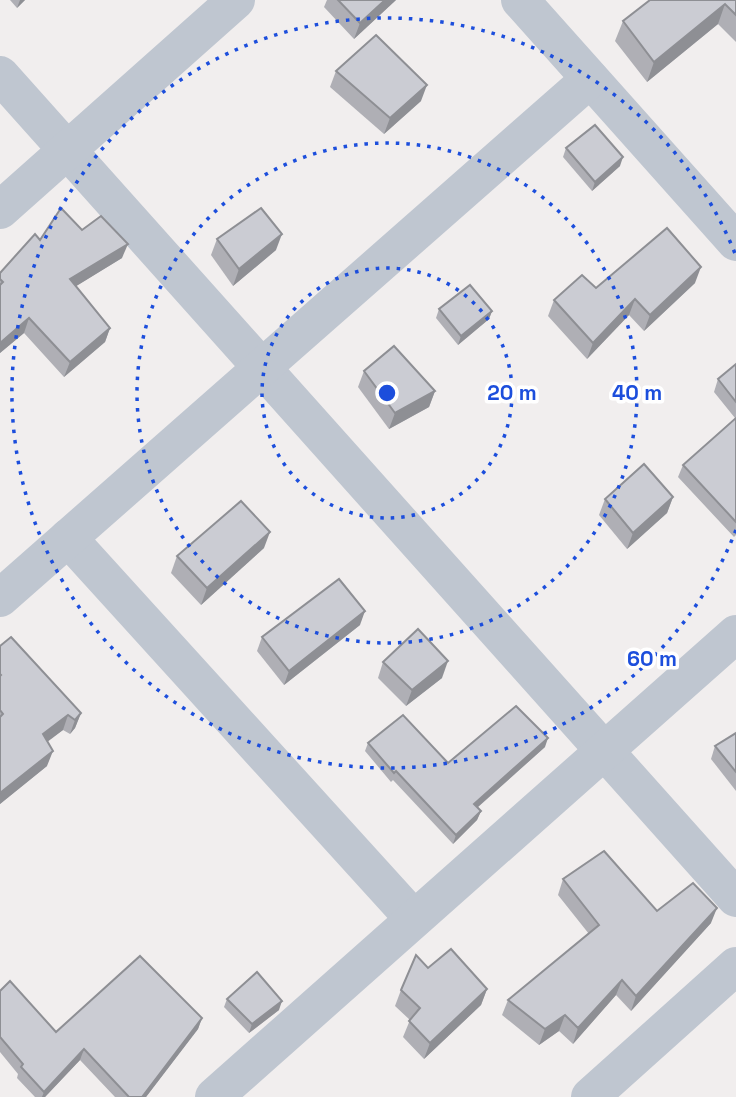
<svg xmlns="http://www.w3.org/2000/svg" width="736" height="1097" font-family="'Space Grotesk',sans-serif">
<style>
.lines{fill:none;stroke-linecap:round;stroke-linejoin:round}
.minor{stroke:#bfc6d0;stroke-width:38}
.wall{fill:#afafb5}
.shaded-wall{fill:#8e8f94}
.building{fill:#cbccd3;stroke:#8e8f94;stroke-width:2}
.ring{fill:none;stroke:#1c4edc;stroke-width:3.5;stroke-dasharray:3.5 7}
.centre{fill:#1c4edc;stroke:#fff;stroke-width:3.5}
.ring-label{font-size:21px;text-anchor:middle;font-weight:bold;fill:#1c4edc;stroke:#fff;stroke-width:7;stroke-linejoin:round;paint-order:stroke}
</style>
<rect width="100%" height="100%" fill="#f1eeee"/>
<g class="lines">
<g class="minor">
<path d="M520,0L736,242"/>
<path d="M0,75L736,898"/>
<path d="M0,210L236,0"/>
<path d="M68,538L414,919"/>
<path d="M0,598L590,79"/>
<path d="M214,1097L736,634"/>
<path d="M590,1097L736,966"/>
</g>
</g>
<g class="wall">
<path d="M10,0H25L17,8Z"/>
<path d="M327,0H396L354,39L324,7Z"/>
<path d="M736,0V42L718,24L647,82L615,41L623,21Z"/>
<path d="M336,71L421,101L384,134L330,87Z"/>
<path d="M566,148L620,166L592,191L563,157Z"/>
<path d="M82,230L122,258L76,286L110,328L105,342L64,377L24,333L0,353V273L40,240Z"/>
<path d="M217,239L276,250L233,286L211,255Z"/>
<path d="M695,283L644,331L629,315L587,359L548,316L554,300L596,288Z"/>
<path d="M439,309L492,311L489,319L458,345L436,318Z"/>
<path d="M736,364V535L734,537L678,477L683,465L735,418L714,392L718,379Z"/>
<path d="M364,371L435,391L429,407L389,429L358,387Z"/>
<path d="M673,497L667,513L627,549L599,515L605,499Z"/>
<path d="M264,548L201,605L171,573L177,556Z"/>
<path d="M360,625L284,685L257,651L262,637Z"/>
<path d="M0,646L81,713L75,728L70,734L63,730L47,741V766L0,804Z"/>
<path d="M383,662L442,678L406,706L378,678Z"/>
<path d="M736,733V791L711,759L715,746Z"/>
<path d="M368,743L448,763L545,747L477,808L481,811L477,820L453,844L393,780L391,782L365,751Z"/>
<path d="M563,879L657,911L711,923L631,1011L616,995L573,1044L559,1031L539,1045L502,1015L508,1000L589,934L558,895Z"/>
<path d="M428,968L487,989L481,1005L424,1059L403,1037L410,1020L395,1006L401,990Z"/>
<path d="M0,991L56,1032L202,1018L198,1029L146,1097H115L80,1060L45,1097H35L17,1078L18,1074L0,1052Z"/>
<path d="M227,999L279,1010L249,1033L224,1007Z"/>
</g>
<g class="shaded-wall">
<path d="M20,0H25L17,8Z"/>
<path d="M385,0H396L354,39L360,23Z"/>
<path d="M725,4L718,24L647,82L654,62Z"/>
<path d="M427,85L421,101L384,134L390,118Z"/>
<path d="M623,157L620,166L592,191L595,182Z"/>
<path d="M282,234L276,250L233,286L239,269Z"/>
<path d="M128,244L122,258L65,293L70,279Z"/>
<path d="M701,267L695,283L644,331L650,315Z"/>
<path d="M635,299L629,315L587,359L593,343Z"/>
<path d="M492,311L489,319L458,345L461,336Z"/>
<path d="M29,318L24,333L0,353V343Z"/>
<path d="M110,328L105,342L64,377L70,362Z"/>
<path d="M435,391L429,407L389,429L395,413Z"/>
<path d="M673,497L667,513L627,549L633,533Z"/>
<path d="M270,532L264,548L201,605L207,588Z"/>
<path d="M365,611L360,625L284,685L289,671Z"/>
<path d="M448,661L442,678L406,706L412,690Z"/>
<path d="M81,713L75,728L70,734L75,720Z"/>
<path d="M68,715L63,730L38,749L43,734Z"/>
<path d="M548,738L545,747L471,813L474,804Z"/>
<path d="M53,751L47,766L0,804V793Z"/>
<path d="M481,811L477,820L453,844L456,835Z"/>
<path d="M717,908L711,923L631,1011L636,996Z"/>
<path d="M622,980L616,995L573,1044L578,1028Z"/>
<path d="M487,989L481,1005L424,1059L430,1043Z"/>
<path d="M282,1001L279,1010L249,1033L252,1024Z"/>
<path d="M565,1015L559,1031L539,1045L545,1029Z"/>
<path d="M202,1018L198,1029L146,1097H142Z"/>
<path d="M84,1049L80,1060L45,1097H42L44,1092Z"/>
</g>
<g class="building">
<path d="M338,0H385L360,23Z"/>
<path d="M650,0H736V15L725,4L654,62L623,21Z"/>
<path d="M376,35L427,85L390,118L336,71Z"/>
<path d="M595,125L623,157L595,182L566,148Z"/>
<path d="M61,208L82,230L101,216L128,244L70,279L110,328L70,362L29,318L0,343V285L3,282L0,279V273L35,234L40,240Z"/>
<path d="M261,208L282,234L239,269L217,239Z"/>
<path d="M667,228L701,267L650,315L635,299L593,343L554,300L582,275L596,288Z"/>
<path d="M470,285L492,311L461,336L439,309Z"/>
<path d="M394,346L435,391L395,413L364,371Z"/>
<path d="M736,364V402L718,379Z"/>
<path d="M736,418V522L683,465Z"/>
<path d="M644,464L673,497L633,533L605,499Z"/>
<path d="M241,501L270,532L207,588L177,556Z"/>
<path d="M339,579L365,611L289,671L262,637Z"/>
<path d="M418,629L448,661L412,690L383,662Z"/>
<path d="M11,637L81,713L75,720L68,715L43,734L53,751L0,793V717L3,714L0,710V676L1,675L0,674V646Z"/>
<path d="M516,706L548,738L474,804L481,811L456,835L396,771L394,773L368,743L403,715L448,763Z"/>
<path d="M736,733V772L715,746Z"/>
<path d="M604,851L657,911L693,883L717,908L636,996L622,980L578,1028L565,1015L545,1029L508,1000L599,925L563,879Z"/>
<path d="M451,949L487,989L430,1043L409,1021L420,1008L401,990L416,955L428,968Z"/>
<path d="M140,956L202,1018L142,1097H129L84,1049L44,1092L21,1067L23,1064L0,1037V991L10,981L56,1032Z"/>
<path d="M257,972L282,1001L252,1024L227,999Z"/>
</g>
<g class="ring">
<circle cx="387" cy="393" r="125"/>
<circle cx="387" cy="393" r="250"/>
<path d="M736 530A375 375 0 1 1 736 256"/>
</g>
<circle cx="387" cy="393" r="10" class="centre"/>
<g class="ring-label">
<text x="512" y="400">20 m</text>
<text x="637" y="400">40 m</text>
<text x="652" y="666">60 m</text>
</g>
</svg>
